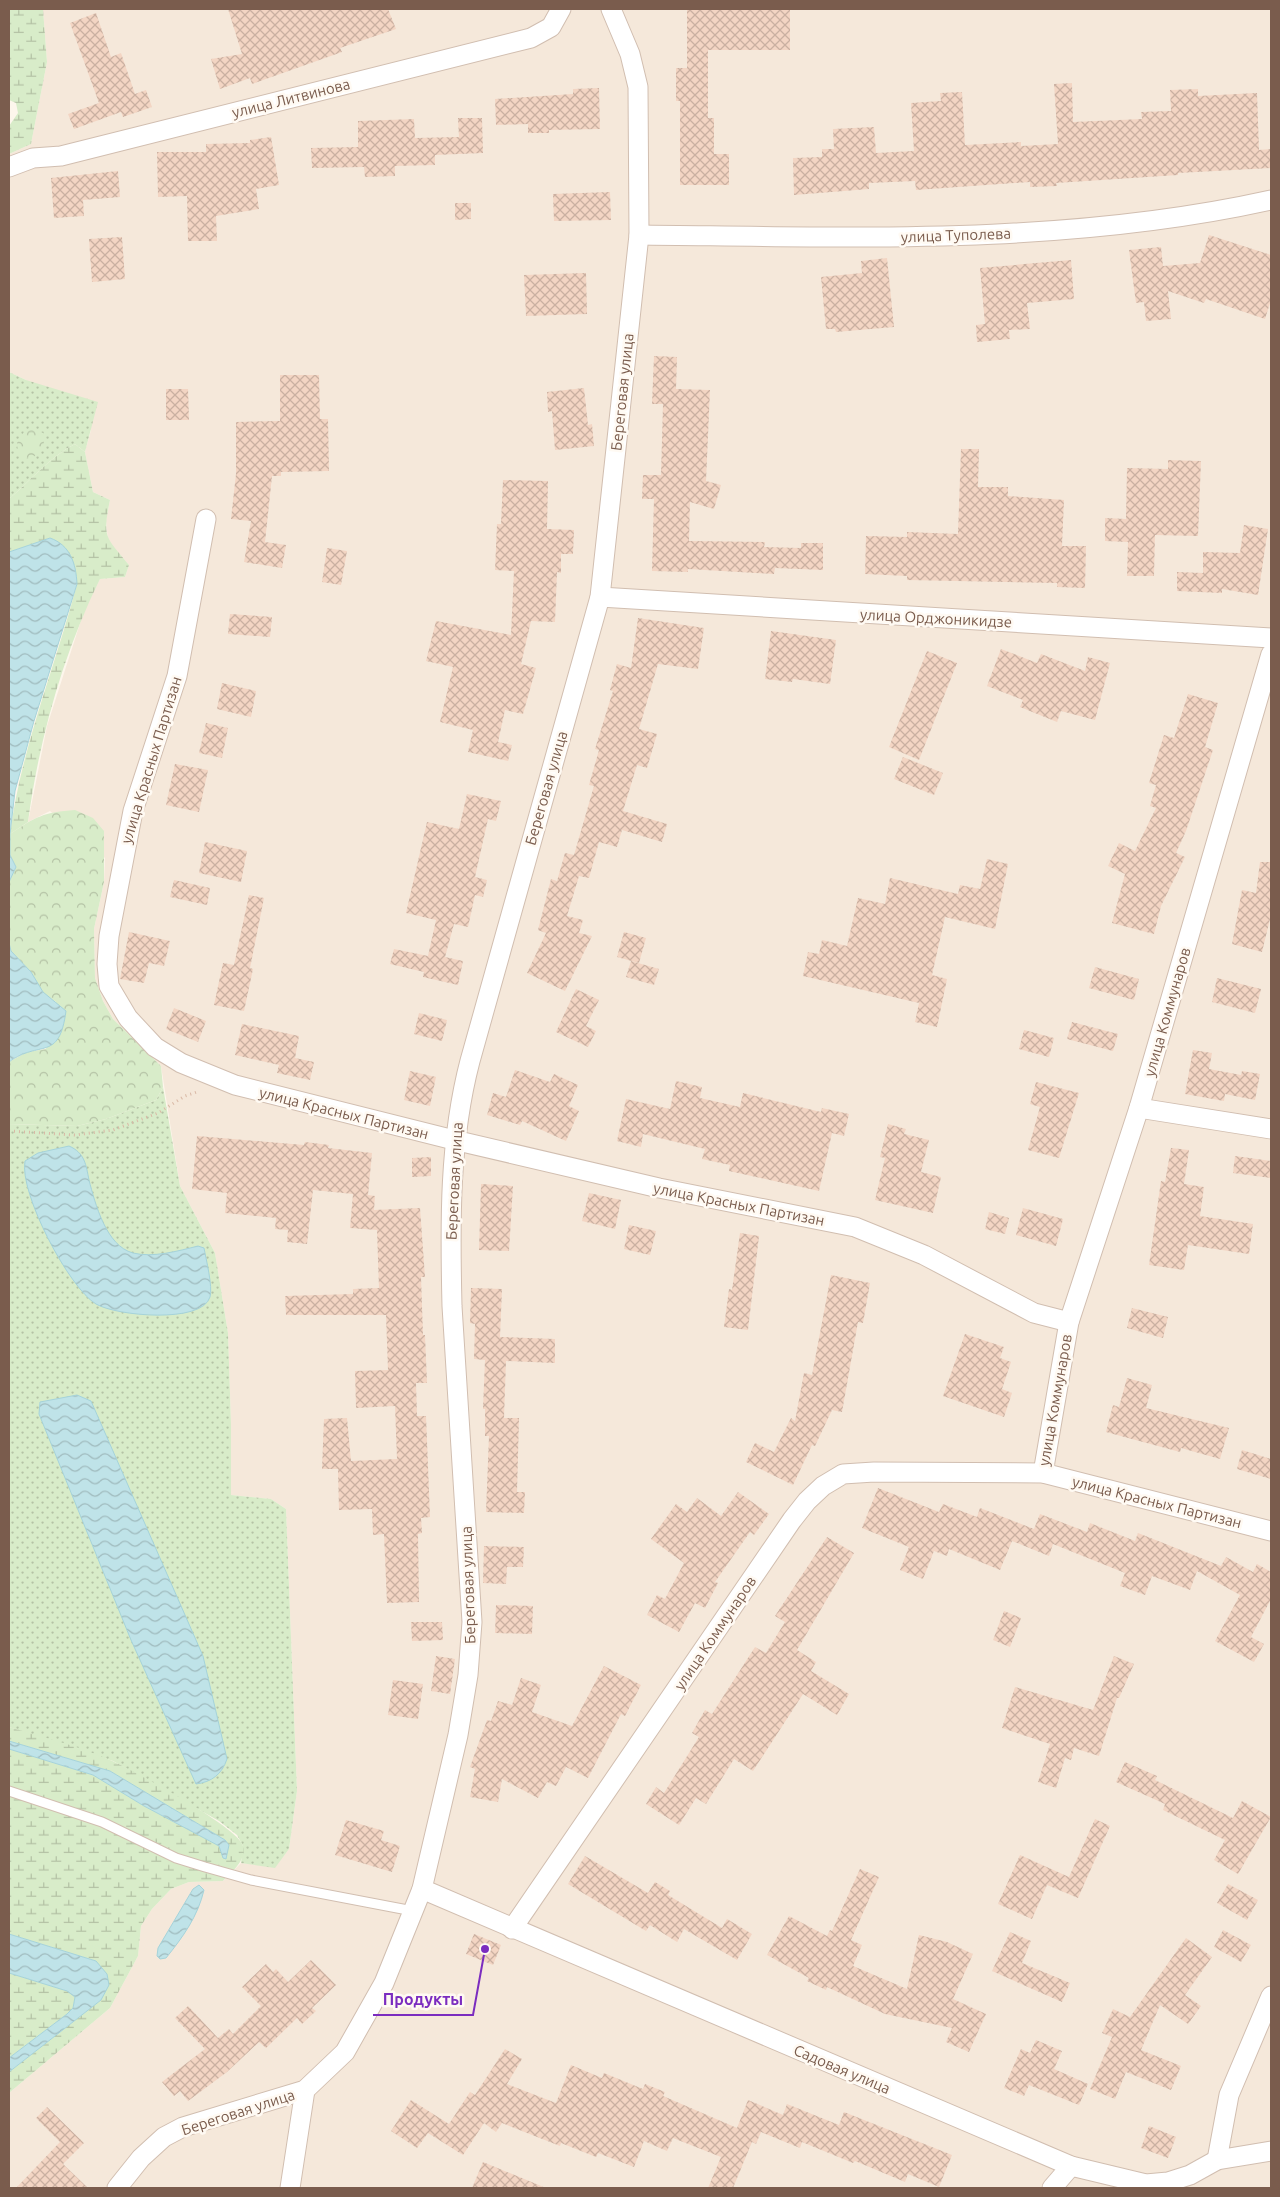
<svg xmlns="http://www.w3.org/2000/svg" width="1280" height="2197" font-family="Ubuntu,sans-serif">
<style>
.residential{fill:#f5e8da}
.grass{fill:url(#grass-dots)}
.forest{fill:url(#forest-crowns)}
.wetland{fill:url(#wetland-marsh)}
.water{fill:url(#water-waves);stroke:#a5d3da}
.building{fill:url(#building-cross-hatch)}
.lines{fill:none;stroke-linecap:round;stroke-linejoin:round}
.lane-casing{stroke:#d1beb0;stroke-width:11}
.street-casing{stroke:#d1beb0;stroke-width:21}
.path{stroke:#d9b8a5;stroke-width:3;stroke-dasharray:1 4;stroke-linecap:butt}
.lane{stroke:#fff;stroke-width:9}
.street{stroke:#fff;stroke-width:19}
.labels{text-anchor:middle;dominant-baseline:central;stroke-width:5;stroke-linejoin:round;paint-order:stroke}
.street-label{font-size:15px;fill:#7a5c4d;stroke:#fffaf3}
.leader{fill:none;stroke:#7b2cbf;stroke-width:2}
.callout-dot{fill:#7b2cbf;stroke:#fffaf3;stroke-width:2}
.callout-label{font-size:16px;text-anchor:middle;font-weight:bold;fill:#7b2cbf;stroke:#fffaf3;stroke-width:5;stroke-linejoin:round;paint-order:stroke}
</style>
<defs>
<pattern id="grass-dots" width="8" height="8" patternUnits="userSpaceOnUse" patternTransform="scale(1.25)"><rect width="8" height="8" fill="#d8ecc9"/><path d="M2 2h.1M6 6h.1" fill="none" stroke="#b4c2a5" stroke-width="1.8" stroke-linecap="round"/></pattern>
<pattern id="forest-crowns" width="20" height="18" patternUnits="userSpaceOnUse" patternTransform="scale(1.25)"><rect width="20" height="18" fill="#d8ecc9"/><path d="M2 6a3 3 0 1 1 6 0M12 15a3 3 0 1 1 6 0" fill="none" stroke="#b4c2a5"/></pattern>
<pattern id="wetland-marsh" width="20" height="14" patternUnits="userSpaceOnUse" patternTransform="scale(1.25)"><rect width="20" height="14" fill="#d8ecc9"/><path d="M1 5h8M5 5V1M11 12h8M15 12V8" fill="none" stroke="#b4c2a5"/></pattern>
<pattern id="water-waves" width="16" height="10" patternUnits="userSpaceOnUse" patternTransform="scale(1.25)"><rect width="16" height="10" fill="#bfe3e8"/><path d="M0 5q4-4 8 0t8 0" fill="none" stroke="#a0bbbe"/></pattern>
<pattern id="building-cross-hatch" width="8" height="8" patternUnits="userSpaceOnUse" patternTransform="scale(1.25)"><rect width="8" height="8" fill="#f3d5c3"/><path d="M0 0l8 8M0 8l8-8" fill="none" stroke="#cab0a1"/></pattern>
</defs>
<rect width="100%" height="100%" fill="#fdf6ec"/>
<path class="residential" d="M43,9H1271V2188H9V2093L110,2008L138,1956L141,1926L152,1909L171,1889L189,1882L223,1881L241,1863L275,1867L289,1849L297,1791L286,1509L271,1499L231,1495V1424L228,1333L215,1253L180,1186L161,1066L113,1019L103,1001L95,978L94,929L104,882L105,858L50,811L28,822L47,726L84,611L100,579L125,577L129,565L108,541L106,521L110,500L93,492L85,452L91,430L26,380L9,372V154L31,144L47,62Z"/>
<g class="grass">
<path d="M9,372L26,380L98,402L85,452L75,444C50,457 30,481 9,499Z"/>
<path d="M163,1087L180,1186L215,1253L228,1333L231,1424V1495L271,1499L286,1509L297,1791L289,1849L275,1868L241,1863L243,1846L237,1835L219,1821L113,1761L9,1727V1124L77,1126L106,1119L156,1100Z"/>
</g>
<g class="forest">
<path d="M34,429L43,433C45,446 41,451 31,459L24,458L18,452L17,443L24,432Z"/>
<path d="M75,810L93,818L104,831V882L94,929L95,978L103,1001L113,1019L161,1066L163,1087L156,1100L106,1119L77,1126L9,1124V1062L27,1052L46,1049L56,1002L43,993L31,972L11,951L9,943V882L16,867L10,855V834C35,817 44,812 75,810Z"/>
</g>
<g class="wetland">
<path d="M9,9H43L47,62L31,144L9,154V126L18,113L16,103L9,100Z"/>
<path d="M75,444L85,452L93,492L110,500C102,539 106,536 129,565L125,577L100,579C63,654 39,739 28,822L10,834C21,748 55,668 77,584L50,538L9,552V499C30,481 50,457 75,444Z"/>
<path d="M9,1727C43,1737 78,1746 110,1760C131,1769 240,1828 243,1846C246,1862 232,1871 223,1881L189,1882L171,1889L152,1909L141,1926L138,1956L110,2008L9,2093V2072L101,2000L96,1961L9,1934V1749L93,1775L144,1806L219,1846L222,1853L229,1845L225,1840L110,1771L9,1741Z"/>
<path d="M9,1973L67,1991L75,1997L73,2008L67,2014L9,2058Z"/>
</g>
<g class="water">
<path d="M50,538C70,545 76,563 77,584L34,721L15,791L10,834V855L16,867L9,882V552Z"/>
<path d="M9,943L11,951L31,972L43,992L66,1011C59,1063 40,1039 9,1062Z"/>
<path d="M69,1146C85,1153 86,1165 89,1180C95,1203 106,1246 133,1253C153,1258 178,1251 198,1246L204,1248C206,1259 213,1287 210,1297C202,1324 116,1316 96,1304C69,1288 19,1193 25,1161L38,1153Z"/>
<path d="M77,1395L91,1401L203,1656L227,1759C222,1774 212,1782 196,1784L131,1640L39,1414L40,1402Z"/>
<path d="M9,1741L110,1771L225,1840L229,1845L226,1859L223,1858L219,1846L144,1806L93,1775L9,1749Z"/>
<path d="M199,1885L204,1890C198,1916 183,1937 166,1958L160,1959L157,1956L158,1948L193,1889Z"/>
<path d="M9,1934L96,1961L107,1974L109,1985L101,2000L9,2072V2058L67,2014L73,2008L75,1997L67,1991L9,1973Z"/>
</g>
<g class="building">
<path d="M228,9H388L396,29L340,48L342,52L252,84L250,78L220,89L211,59L242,54Z"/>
<path d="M687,9H790V50H708V118H714V154H729V185H680V101H676V68H687Z"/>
<path d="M96,13L111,57L121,53L135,94L146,90L152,107L123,117L121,112L74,129L68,114L99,103L70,23Z"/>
<path d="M1072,83L1073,122L1142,119L1141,112L1171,111L1170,90L1198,89V96L1257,93L1259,150L1271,149V168L1178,173V175L1056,183L1057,186L1030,187V182L916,190L915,181L869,183V189L794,195L793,158L822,157V149H834L833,129L874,127L876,153L914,151L911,103L941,101L940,93L962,92L965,145L1021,142V146L1058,144L1054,84Z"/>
<path d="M599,88L600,129L549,130V133H528V124L496,125L495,99L573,94V89Z"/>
<path d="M458,118H482L483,153L435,155V165L395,166V176L365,177L364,167L312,168L311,148L358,147V121L414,119L415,138L459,137Z"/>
<path d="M271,137L279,185L256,189L259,209L216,216L217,241H188L187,196L158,197L157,152H206V144L250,143V140Z"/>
<path d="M118,171L120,197L83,200L84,216L54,218L51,178Z"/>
<path d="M610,192L611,220L554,221L553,194Z"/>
<path d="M455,203H471V219L455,220Z"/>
<path d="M1209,235L1271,255V300L1265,319L1206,299L1204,303L1168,291L1171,319L1146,321L1144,302L1136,303L1129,250L1161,247L1163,266L1200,263Z"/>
<path d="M122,237L125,279L92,282L89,239Z"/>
<path d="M887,258L894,327L836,332L835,329H826L821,277L862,273L861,261Z"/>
<path d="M1071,260L1074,299L1027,303L1030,329L1009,330L1010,339L977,342L976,325L985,324L980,268Z"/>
<path d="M586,273L587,314L526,316L524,275Z"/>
<path d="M654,356L677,357L676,389L710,390L706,481L721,485L714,509L690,502L689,541L765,542L764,547L801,548V543H823V570L775,568L774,574L688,569V572L652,571L654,499H642L643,475H661L663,404H652Z"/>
<path d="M280,375H319L320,419H328L329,471L281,472V476H272L265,542L286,545L282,568L244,562L251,521L231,519L236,474V422L280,421Z"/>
<path d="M584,388L588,425L592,424L594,446L555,450L552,411L548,412L547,392Z"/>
<path d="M166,389H188L189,420H166Z"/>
<path d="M961,449H979L978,487H1008V496L1064,500L1062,546H1086L1085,588L1057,587V583L907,580V576L865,574L866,536L907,537V532L958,534Z"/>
<path d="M1168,460L1201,461L1198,536L1155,535L1154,576H1127L1128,542L1105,541V518L1126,519L1127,468L1168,469Z"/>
<path d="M503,480L548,481L547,529L574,530L573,554H561V573L557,572L555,622L531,621L521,664L536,668L523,714L505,710L498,742L512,745L508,761L468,752L473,730L440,722L453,667L426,661L436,621L511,635L514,571L495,570L497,524H501Z"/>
<path d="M1244,525L1268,529L1258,595L1222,589V593L1177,591V572L1203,573V552L1240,553Z"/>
<path d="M327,548L347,551L341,585L322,582Z"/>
<path d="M230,614L272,617L270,637L228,634Z"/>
<path d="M638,618L704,628L698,669L658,664L639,729L657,734L647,768L637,765L623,811L667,824L662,842L622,830L617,847L599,842L589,878L579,876L567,916L583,920L579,933L592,936L565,991L527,973L546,933L538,930L551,879L557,881L565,853L574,855L594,786L589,785L599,750L595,749L613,691L610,690L617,664L631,668Z"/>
<path d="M771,631L836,640L830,684L793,679L792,682L765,679Z"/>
<path d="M1001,649L1037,663L1041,654L1085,671L1088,657L1110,663L1095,720L1061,711L1057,722L1020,707L1023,700L987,686Z"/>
<path d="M927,651L957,663L919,760L889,747Z"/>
<path d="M222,683L256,691L251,717L217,709Z"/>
<path d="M1188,694L1218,703L1205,747L1213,750L1186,831L1176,853L1185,857L1161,906L1154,934L1112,923L1125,874L1108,866L1119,843L1135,851L1156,808L1150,806L1156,785L1149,783L1164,735L1174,738Z"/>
<path d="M206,723L228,728L222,758L199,753Z"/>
<path d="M903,757L943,773L934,795L894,779Z"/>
<path d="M175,764L208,770L199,812L166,805Z"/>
<path d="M467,794L501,801L496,821L488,819L475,877L487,880L483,897L475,895L468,927L454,924L445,957L463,961L458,985L423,977L424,972L390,964L394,949L428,956L436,920L406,913L427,822L459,829Z"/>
<path d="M205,842L247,851L241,882L199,873Z"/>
<path d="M987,859L1008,864L995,929L945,917L932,975L947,979L937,1027L915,1022L919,1003L803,976L808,952L819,954L822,940L847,946L858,898L885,904L890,878L958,894L960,885L980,889Z"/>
<path d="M1260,862H1271V915L1262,952L1232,944L1242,890L1256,893Z"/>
<path d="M174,880L210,888L207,905L170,897Z"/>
<path d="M249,895L264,898L250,968L253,969L244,1011L214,1005L223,963L234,965Z"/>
<path d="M129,932L170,941L164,966L149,963L144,983L120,979Z"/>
<path d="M624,932L646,938L639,963L617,957Z"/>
<path d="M631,961L659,969L654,985L626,977Z"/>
<path d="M1095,967L1139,979L1134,1000L1089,988Z"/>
<path d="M1217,978L1261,989L1255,1013L1212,1002Z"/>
<path d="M576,989L599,1000L586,1026L596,1031L588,1047L556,1032Z"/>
<path d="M174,1008L206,1021L198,1042L166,1029Z"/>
<path d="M419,1013L447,1020L442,1041L414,1034Z"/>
<path d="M1072,1022L1118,1034L1113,1051L1067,1039Z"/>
<path d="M242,1024L299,1036L295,1058L314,1062L310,1080L277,1073L279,1065L235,1055Z"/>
<path d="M1024,1030L1054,1038L1049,1057L1019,1049Z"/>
<path d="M1193,1050L1212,1053L1209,1069L1241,1075L1242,1071L1260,1074L1255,1100L1225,1094L1224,1101L1185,1094Z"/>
<path d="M515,1070L550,1082L554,1074L578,1085L569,1106L579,1111L566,1141L522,1121L520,1125L487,1115L493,1093L506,1097Z"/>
<path d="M410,1071L436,1077L430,1106L404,1100Z"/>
<path d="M676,1081L702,1087L700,1098L740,1107L743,1093L821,1112L822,1108L849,1114L844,1136L832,1133L819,1191L729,1171L730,1165L702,1159L705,1149L643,1134L641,1147L617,1141L626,1099L670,1109Z"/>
<path d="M1036,1082L1079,1093L1059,1158L1028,1150L1040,1107L1030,1104Z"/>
<path d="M888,1124L906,1129L904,1134L929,1140L921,1172L941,1177L933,1213L875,1200L885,1158L880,1157Z"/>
<path d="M197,1136L304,1145L305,1142L329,1145L328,1148L372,1153L368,1195L375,1196L374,1210L420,1208L425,1277H421L423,1335H425L427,1383H416L417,1416H426L430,1517L421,1518L422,1533L418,1534L419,1602L387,1603L384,1534L373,1535L372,1509L339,1510L338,1469H322L324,1419L347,1418L351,1461L397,1459L395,1406L356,1408L355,1371L388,1370L386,1315H286L285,1296L353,1294V1289L379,1288L377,1230L350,1228L353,1194L313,1190L307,1244L287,1242L288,1230L275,1229L276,1218L225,1213L227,1193L192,1189Z"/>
<path d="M1171,1148L1189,1150L1184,1184L1204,1187L1200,1216L1253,1224L1249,1254L1188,1245L1184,1270L1149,1265L1161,1181L1165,1182Z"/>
<path d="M1235,1156L1271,1161V1178L1233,1173Z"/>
<path d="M431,1157V1176L412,1177V1158Z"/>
<path d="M481,1184L513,1186L509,1251L479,1250Z"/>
<path d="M589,1193L621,1200L615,1229L582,1221Z"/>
<path d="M1023,1208L1063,1219L1056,1246L1016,1235Z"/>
<path d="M989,1212L1009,1218L1005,1234L985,1229Z"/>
<path d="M629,1225L656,1231L650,1255L624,1249Z"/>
<path d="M740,1233L759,1236L748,1330L724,1327L729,1289L732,1290Z"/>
<path d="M831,1275L870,1283L863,1323L858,1322L842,1412L832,1410L815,1446L812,1445L793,1485L746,1462L755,1443L774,1452L791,1418L795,1421L804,1373L812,1375Z"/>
<path d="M471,1288L502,1289L500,1337L555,1339V1363L506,1361L504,1418H519L517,1492H525L524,1513L486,1512L489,1436H485V1409H483L485,1360L474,1359L475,1324L470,1323Z"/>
<path d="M1132,1308L1168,1317L1163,1338L1127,1328Z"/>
<path d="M965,1334L1004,1347L1000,1358L1011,1362L1002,1389L1012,1393L1004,1417L943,1396Z"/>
<path d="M1127,1378L1152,1385L1146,1408L1229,1428L1220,1459L1181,1448L1180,1452L1106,1432L1113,1405L1119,1407Z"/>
<path d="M1242,1450L1271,1459V1479L1237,1469Z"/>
<path d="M878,1488L939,1512L943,1504L977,1517L980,1508L1034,1529L1040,1514L1087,1532L1090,1523L1135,1541L1138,1533L1221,1566L1226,1557L1253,1572L1257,1564L1271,1572V1599L1251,1637L1264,1644L1254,1662L1215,1641L1240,1595L1197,1571L1190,1590L1152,1576L1145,1595L1120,1586L1125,1573L1053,1544L1049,1556L1012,1541L1000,1570L949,1549L947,1556L934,1551L923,1579L900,1570L909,1547L862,1528Z"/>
<path d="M738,1492L769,1514L754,1535L750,1532L715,1582L718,1583L705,1608L695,1603L679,1632L647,1615L657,1595L665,1599L684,1563L651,1539L676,1504L687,1512L697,1498L721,1516Z"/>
<path d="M827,1537L854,1553L797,1650L816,1662L811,1671L849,1694L837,1715L803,1694L753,1771L734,1759L706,1804L696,1798L679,1825L646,1804L656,1787L664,1793L699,1737L692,1733L705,1710L712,1714L755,1647L766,1653L785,1622L775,1616Z"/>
<path d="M484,1546L524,1547L523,1567H507L506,1584L483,1583Z"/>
<path d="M496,1605L533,1606L532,1634L495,1633Z"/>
<path d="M1004,1611L1021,1618L1010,1647L993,1640Z"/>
<path d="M411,1622H442L443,1640L412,1641Z"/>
<path d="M436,1656L455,1659L450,1694L431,1691Z"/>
<path d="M1114,1656L1134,1664L1119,1698H1117L1099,1756L1074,1748L1071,1760L1065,1758L1056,1788L1038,1782L1050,1744L1002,1728L1015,1687L1093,1710Z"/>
<path d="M604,1666L641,1685L625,1716L621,1714L588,1778L566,1767L556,1786L547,1782L538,1798L502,1779L498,1802L470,1797L475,1769L470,1767L487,1720L491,1721L498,1701L512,1705L521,1678L541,1685L532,1712L572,1726Z"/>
<path d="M393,1680L423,1684L418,1719L388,1715Z"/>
<path d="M1125,1762L1157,1776L1155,1780L1233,1818L1242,1801L1271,1817L1238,1874L1214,1860L1225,1840L1163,1810L1165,1804L1116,1782Z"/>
<path d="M1095,1819L1110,1826L1078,1898L1047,1885L1032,1919L998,1904L1020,1855L1069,1877Z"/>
<path d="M346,1820L384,1831L381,1840L400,1846L392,1872L335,1855Z"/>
<path d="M585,1856L648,1893L655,1882L670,1891L668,1895L722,1928L727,1919L752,1934L737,1960L684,1929L677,1942L650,1925L646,1931L568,1884Z"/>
<path d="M860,1869L879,1877L851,1940L862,1945L853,1966L907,1989L919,1935L947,1942L973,1954L953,1999L986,2014L969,2052L946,2042L952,2028L885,2014L827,1987L826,1990L807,1981L809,1978L767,1955L789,1916L827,1936L830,1930L832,1931Z"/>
<path d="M1228,1884L1258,1900L1247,1920L1217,1903Z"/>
<path d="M1223,1930L1251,1945L1241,1962L1214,1947Z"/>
<path d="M1010,1932L1031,1941L1022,1963L1070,1983L1062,2002L992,1971Z"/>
<path d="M474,1934L501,1945L493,1965L466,1954Z"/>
<path d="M1186,1938L1212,1957L1185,1995L1201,2006L1188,2024L1160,2005L1141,2050L1181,2066L1171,2090L1126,2072L1115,2099L1090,2089L1112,2037L1102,2033L1113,2009L1130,2017Z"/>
<path d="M311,1960L336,1985L312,2008L316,2011L302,2024L297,2018L266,2048L259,2042L227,2072L188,2101L180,2091L174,2096L162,2082L205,2049L175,2018L188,2006L218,2038L229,2029L233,2034L261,2006L242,1987L266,1964L273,1972L276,1969L288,1982Z"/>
<path d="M1036,2040L1062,2051L1054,2069L1088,2084L1079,2105L1029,2085L1024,2096L1004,2088L1021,2049L1030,2053Z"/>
<path d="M505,2049L522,2059L507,2084L556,2103L571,2065L602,2078L604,2073L643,2089L645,2084L665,2092L663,2096L737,2128L748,2100L783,2115L787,2104L839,2125L844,2112L952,2155L939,2187L908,2174L905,2182L855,2161L853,2163L802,2142L800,2148L761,2132L756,2144L752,2142L733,2188H708L721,2157L673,2138L667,2151L644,2141L634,2167L598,2153L596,2157L561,2143L560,2146L502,2123L496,2132L484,2123L463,2155L428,2133L417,2148L391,2131L411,2100L449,2124L470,2092L475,2095Z"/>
<path d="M47,2107L84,2143L63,2164L88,2188H16L60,2142L36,2118Z"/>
<path d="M1149,2126L1176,2137L1168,2158L1141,2148Z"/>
<path d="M483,2162L546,2188H472Z"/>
</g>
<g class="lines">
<g class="lane-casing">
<path id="lane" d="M9,1791L102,1822L176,1858L205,1867L251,1880L413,1911"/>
</g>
<g class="street-casing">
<g id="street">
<path d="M9,167L33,158L61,156L531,38L551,27L561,9"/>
<path d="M639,235C850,237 1064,246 1271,200"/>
<path d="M206,519L177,676L133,811L109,936L107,964L109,986L128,1018L155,1047L181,1063L235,1085L454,1140L659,1188L855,1227L924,1255L1034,1313L1069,1322"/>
<path d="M600,597L1271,638"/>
<path d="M1139,1108L1271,1129"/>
<path d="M1043,1473L1069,1322L1139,1108L1271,654"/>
<path d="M422,1889L1071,2166L1146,2184L1168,2182L1190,2175L1217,2160L1271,2151"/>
<path d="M512,1929L792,1520L807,1501L823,1486L843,1474L874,1472L1043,1473L1271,1531"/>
<path d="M1217,2160L1229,2095L1271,1996"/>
<path d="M117,2188L141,2158L164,2137L183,2127L305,2090L345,2052L384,1983L422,1889L458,1735L468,1675L472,1622L452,1306C450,1224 449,1141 470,1061L600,597L639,235L638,87L630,54L611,9"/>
<path d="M290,2188L305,2090"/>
<path d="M1052,2188L1071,2166"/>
</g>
</g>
<path class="path" d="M9,1131L75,1135L113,1130L158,1113L185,1096L197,1092"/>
<use href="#lane" class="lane"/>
<use href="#street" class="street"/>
</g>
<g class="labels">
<g class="street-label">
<text transform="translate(291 98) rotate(-14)">улица Литвинова</text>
<text transform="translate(956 235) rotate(-2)">улица Туполева</text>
<text transform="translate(622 392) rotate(-84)">Береговая улица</text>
<text transform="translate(936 618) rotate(3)">улица Орджоникидзе</text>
<text transform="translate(151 760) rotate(-73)">улица Красных Партизан</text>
<text transform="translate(546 788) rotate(-74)">Береговая улица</text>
<text transform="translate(1167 1012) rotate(-74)">улица Коммунаров</text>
<text transform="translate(344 1113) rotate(14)">улица Красных Партизан</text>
<text transform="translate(454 1181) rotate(-87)">Береговая улица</text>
<text transform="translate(739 1204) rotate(11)">улица Красных Партизан</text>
<text transform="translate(1055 1400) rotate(-80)">улица Коммунаров</text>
<text transform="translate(1157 1502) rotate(14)">улица Красных Партизан</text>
<text transform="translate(468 1585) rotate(-92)">Береговая улица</text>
<text transform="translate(715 1633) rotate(-56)">улица Коммунаров</text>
<text transform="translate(842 2069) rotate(23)">Садовая улица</text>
<text transform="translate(238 2112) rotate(-18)">Береговая улица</text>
</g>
</g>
<path class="leader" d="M485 1949L473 2015H373"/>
<circle class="callout-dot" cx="485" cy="1949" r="5"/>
<g class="callout-label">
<text x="423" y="2005">Продукты</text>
</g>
<rect width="1280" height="2197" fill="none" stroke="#7a5c4d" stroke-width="20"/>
</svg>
